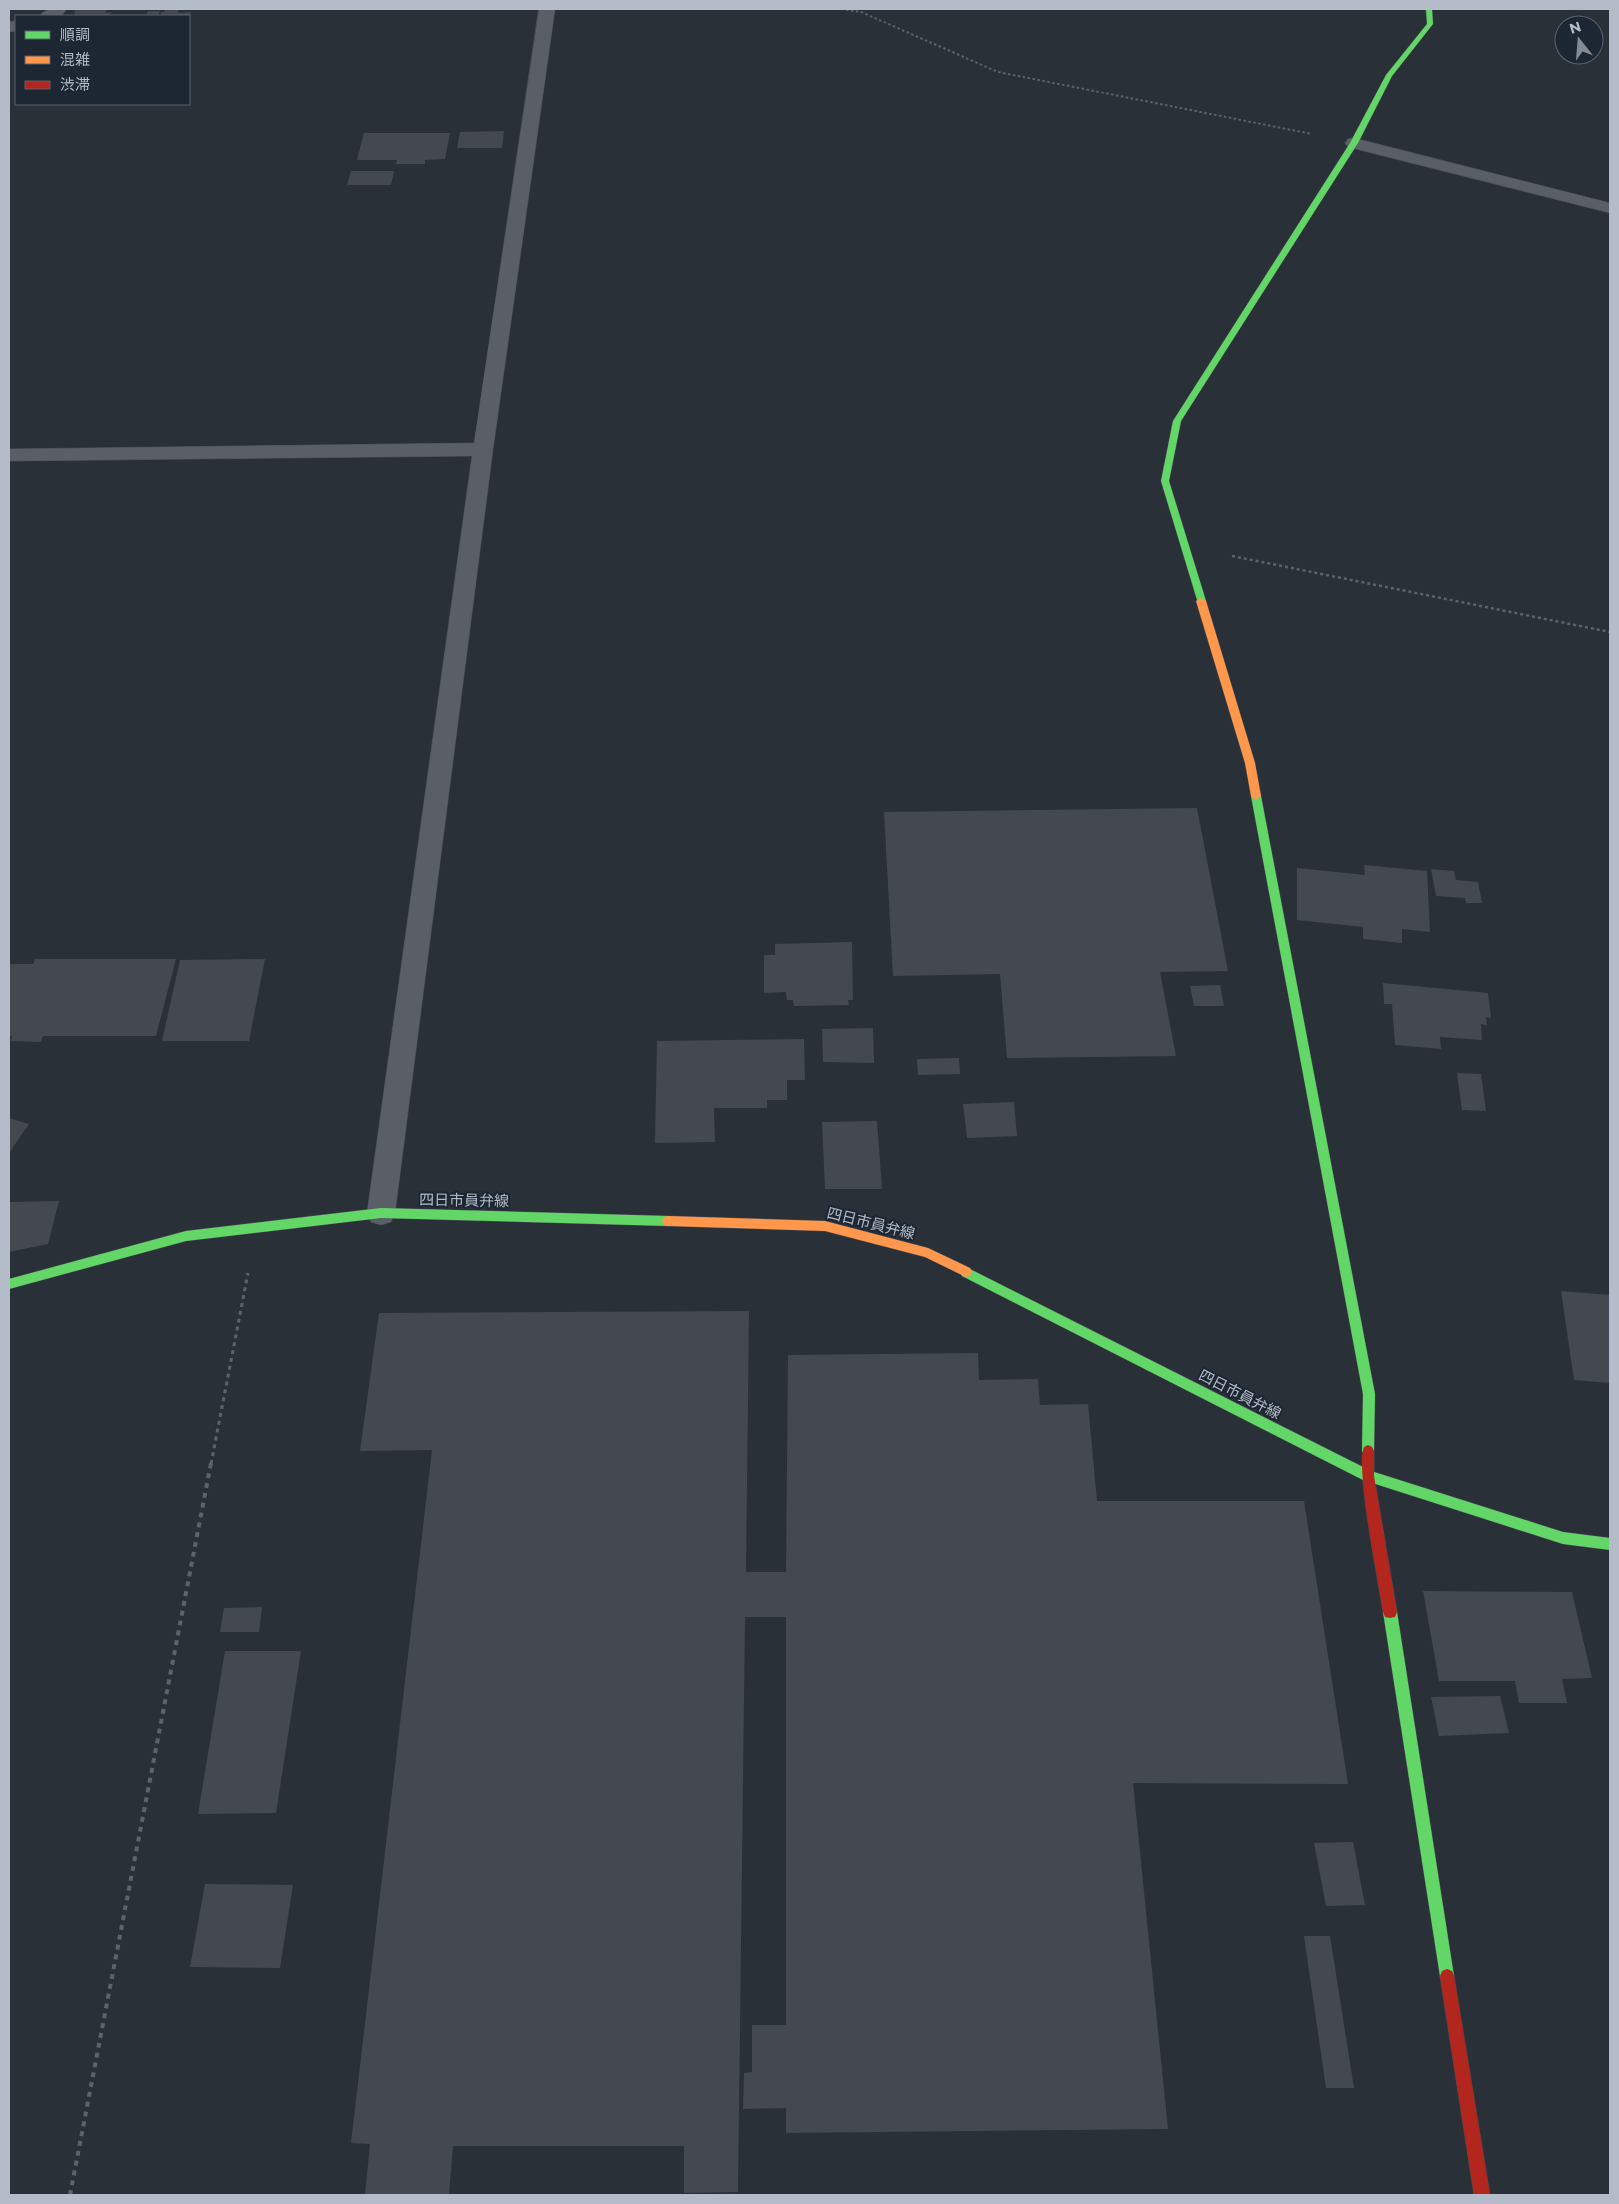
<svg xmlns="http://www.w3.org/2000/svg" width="1619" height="2204" font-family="Montserrat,'Noto Sans JP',sans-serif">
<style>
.building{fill:#444950}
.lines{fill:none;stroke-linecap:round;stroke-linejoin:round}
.street-casing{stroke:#484c53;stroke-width:1}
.fast-casing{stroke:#484c53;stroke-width:1}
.slow-casing{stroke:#484c53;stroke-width:1}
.jam-casing{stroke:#484c53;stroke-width:1}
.path-far3{stroke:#5d636a;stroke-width:2;stroke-dasharray:2.5 2.5;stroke-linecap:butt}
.path-far2{stroke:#5d636a;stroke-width:2.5;stroke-dasharray:3 3;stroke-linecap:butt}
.path-far1{stroke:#5d636a;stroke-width:3;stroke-dasharray:4 4;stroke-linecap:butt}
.path{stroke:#5d636a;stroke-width:4;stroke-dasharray:5 5;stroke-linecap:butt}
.street{fill:#5a5e66;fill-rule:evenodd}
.fast{fill:#63d668;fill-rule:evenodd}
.slow{fill:#ff974d;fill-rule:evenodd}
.jam{fill:#b3261e;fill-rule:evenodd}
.labels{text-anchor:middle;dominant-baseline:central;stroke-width:4;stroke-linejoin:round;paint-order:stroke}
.street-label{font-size:15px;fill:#b4bcc9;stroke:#1d2633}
</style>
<rect width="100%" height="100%" fill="#2a3038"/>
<g class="building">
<path d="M75,9H106V13L111,12L110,16H74Z"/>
<path d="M179,9L178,13L191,12L190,16H160L161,12H164L165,10Z"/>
<path d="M148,11H160L158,16H146Z"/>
<path d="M504,131L502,148H457L460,132Z"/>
<path d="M364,133H450L445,159L425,160V164H396L397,160H357Z"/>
<path d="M351,171H394L391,185H347Z"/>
<path d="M1197,808L1228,971L1160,972L1176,1056L1007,1058L1000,974L893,976L884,812Z"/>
<path d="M1364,865L1427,871L1430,932L1402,929V943L1363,939V927L1297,920V868L1365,875Z"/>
<path d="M1431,869L1454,871L1456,880L1478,882L1482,903H1466L1465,898L1436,896Z"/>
<path d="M852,942L853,1000H848L849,1005L794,1006L793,1000H787L786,992L764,993V955H775V944Z"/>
<path d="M35,959H176L156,1036H43L41,1042L11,1041L12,1036H9V964H33Z"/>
<path d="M265,959L249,1041H162L180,960Z"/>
<path d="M1383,983L1488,993L1491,1018L1486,1017L1487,1025L1481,1024L1482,1040L1440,1037L1441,1049L1395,1045L1392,1004H1384Z"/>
<path d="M1220,985L1224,1006H1194L1190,986Z"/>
<path d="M873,1028L874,1063L823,1062L822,1029Z"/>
<path d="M804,1039L805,1080H787V1100H767V1108H714L715,1142L655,1143L657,1041Z"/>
<path d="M959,1058L960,1074L918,1075L917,1059Z"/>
<path d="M1457,1073L1481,1074L1486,1111L1462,1110Z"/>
<path d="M1014,1102L1017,1136L967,1138L963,1104Z"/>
<path d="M9,1118L29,1124L9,1153Z"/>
<path d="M877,1121L882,1189H825L822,1122Z"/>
<path d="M59,1201L48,1244L9,1252L10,1202Z"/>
<path d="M1561,1291L1610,1295V1383L1574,1380Z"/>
<path d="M749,1311L746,1572H786L788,1355L978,1353L979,1380L1038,1379L1040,1405L1088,1404L1097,1501H1304L1348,1784L1133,1783L1168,2129L786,2133V2108L743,2109L744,2073L752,2072V2025H786V1617H745L738,2192L684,2193V2146H453L449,2195H365L370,2144L351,2143L432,1450L360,1451L379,1313Z"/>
<path d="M1423,1591L1572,1592L1592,1678L1562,1679L1567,1703H1519L1515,1681H1439Z"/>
<path d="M262,1607L259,1632H220L224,1608Z"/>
<path d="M225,1651H301L276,1813L198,1814Z"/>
<path d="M1500,1696L1509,1733L1439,1736L1431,1697Z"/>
<path d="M1353,1842L1365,1905L1326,1906L1314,1843Z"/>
<path d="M205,1884L293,1885L280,1968L190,1967Z"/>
<path d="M1304,1936H1330L1354,2088H1326Z"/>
</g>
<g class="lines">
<g class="street-casing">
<g id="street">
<path d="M50,9H67L61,16H40L42,13Z"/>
<path d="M539,9H555L493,449L395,1213L391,1222L381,1225L371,1222L367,1213L472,456L9,461V449L474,443Z"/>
<path d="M16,21V31L9,32V22Z"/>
<path d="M1354,138L1610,203V213L1348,147L1345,143L1348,139Z"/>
</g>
</g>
<g class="fast-casing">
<g id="fast">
<path d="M1426,9H1432L1433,24L1392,76L1358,143L1181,421L1169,481L1206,601L1204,603H1198L1161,481L1173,421L1350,143L1386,75L1427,24Z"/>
<path d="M1256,792L1261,796L1375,1394L1374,1451L1372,1455L1368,1457L1364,1455L1362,1451L1363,1394L1251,796Z"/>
<path d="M381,1208L668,1216L672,1217L674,1221L672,1225L668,1226L381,1218L186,1241L9,1289V1279L186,1231Z"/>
<path d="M966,1267L1371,1471L1563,1532L1610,1538V1550L1563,1544L1363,1480L962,1276L960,1272L962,1268Z"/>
<path d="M1390,1606L1395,1607L1397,1612L1454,1976L1452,1981L1447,1983L1442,1981L1440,1976L1383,1612L1385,1607Z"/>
</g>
</g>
<g class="slow-casing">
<g id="slow">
<path d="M1201,598L1206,601L1255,763L1261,796L1256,800L1251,796L1245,763L1196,601Z"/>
<path d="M668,1216L825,1221L928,1248L970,1268L972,1272L970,1276L966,1277L925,1257L825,1231L668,1226L664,1225L662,1221L664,1217Z"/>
</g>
</g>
<g class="jam-casing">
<g id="jam">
<path d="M1368,1445L1372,1447L1374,1451V1476L1397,1612L1395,1617L1390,1618L1385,1617L1383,1612C1379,1584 1355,1467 1364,1447Z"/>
<path d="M1447,1969L1452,1971L1454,1976L1490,2195H1474L1440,1976L1442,1971Z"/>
</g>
</g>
<path class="path-far3" d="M841,9L861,12L998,72L1312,134"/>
<path class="path-far2" d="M1232,556L1610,632"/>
<path class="path-far1" d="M211,1464L248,1273"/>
<path class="path" d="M70,2195L211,1463"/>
<use href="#street" class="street"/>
<use href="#fast" class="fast"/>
<use href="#slow" class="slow"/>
<use href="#jam" class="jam"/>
</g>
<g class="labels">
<g class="street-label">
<text transform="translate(464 1200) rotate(1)">四日市員弁線</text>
<text transform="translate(871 1223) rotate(14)">四日市員弁線</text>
<text transform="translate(1240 1394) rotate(27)">四日市員弁線</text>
</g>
</g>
<rect width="1619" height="2204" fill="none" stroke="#b4bcc9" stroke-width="20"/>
<rect x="15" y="15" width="175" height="90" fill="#1d2633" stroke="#59626f"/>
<rect x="25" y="31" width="25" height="8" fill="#63d668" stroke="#59626f"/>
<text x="60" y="40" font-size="15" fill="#b4bcc9">順調</text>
<rect x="25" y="56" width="25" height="8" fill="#ff974d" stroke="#59626f"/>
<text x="60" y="65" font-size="15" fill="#b4bcc9">混雑</text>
<rect x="25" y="81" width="25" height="8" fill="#b3261e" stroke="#59626f"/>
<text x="60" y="90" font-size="15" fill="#b4bcc9">渋滞</text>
<g transform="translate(1579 40) rotate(343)"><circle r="24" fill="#1d2633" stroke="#59626f"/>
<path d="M0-4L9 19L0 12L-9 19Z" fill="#848b96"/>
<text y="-8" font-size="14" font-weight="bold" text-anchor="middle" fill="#b4bcc9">N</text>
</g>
</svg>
